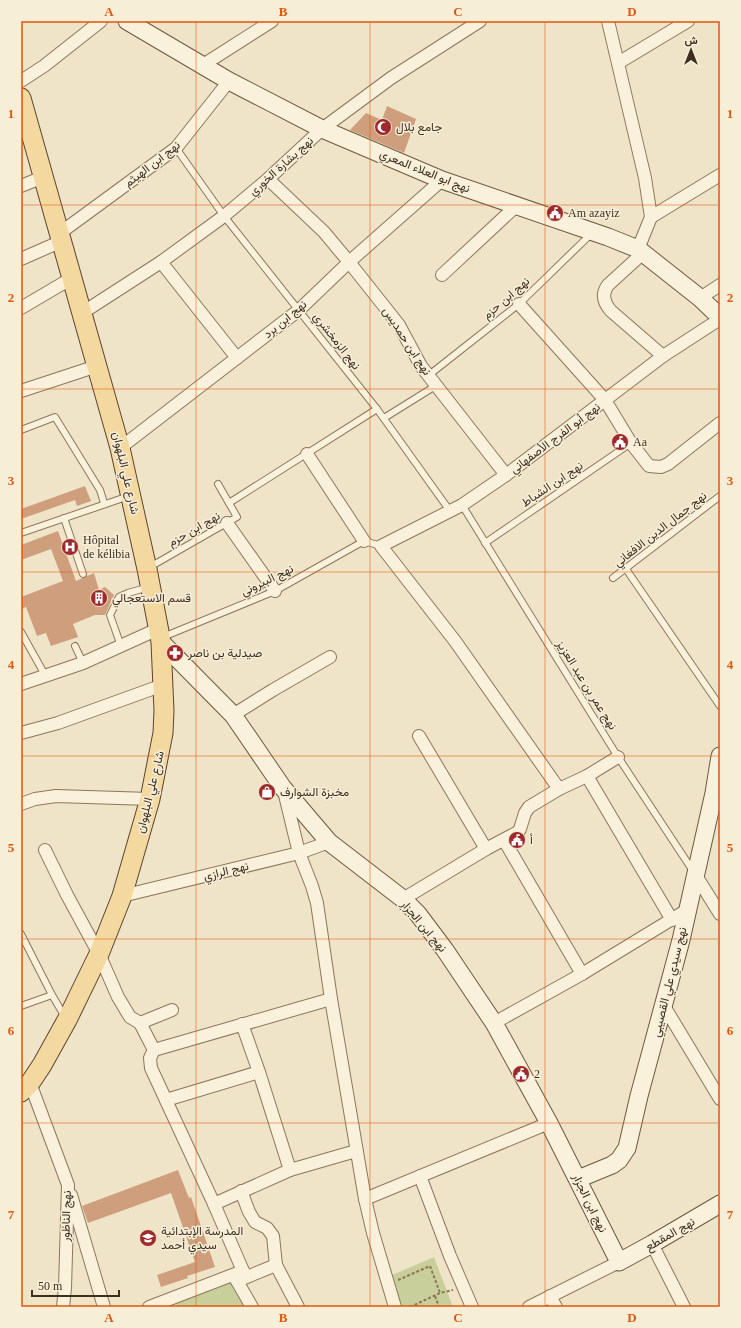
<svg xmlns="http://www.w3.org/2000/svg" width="741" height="1328" font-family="'Times New Roman',Vazirmatn,serif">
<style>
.green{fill:#c9cf9b}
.building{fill:#cf9f7d}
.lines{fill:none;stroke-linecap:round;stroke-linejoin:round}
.lane-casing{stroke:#8d765c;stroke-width:8}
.street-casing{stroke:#8d765c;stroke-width:14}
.secondary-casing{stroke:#6f573f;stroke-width:19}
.primary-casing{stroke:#5b4430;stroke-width:21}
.path{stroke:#8d765c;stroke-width:2;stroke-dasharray:3 2;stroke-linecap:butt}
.lane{stroke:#faf1dc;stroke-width:6}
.street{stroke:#faf1dc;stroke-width:12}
.secondary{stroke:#faf1dc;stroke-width:17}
.primary{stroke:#f3d9a0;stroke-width:19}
.grid{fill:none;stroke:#df570d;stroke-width:1;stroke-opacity:0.55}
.labels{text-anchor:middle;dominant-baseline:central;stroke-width:3;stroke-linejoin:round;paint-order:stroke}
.poi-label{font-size:12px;fill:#3d2e20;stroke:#f7eed8;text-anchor:start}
.street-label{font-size:12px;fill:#3d2e20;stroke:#f7eed8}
.neatline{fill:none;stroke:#df570d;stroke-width:1.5}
.grid-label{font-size:13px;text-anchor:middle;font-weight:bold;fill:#df570d}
</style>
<rect width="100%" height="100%" fill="#f0e4c8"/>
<g class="green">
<path d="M434,1257L453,1307H392L383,1279Z"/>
<path d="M230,1283L245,1307H177L176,1303Z"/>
</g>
<g class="building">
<path d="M387,106L416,119L404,153L350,130L366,113L382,120Z"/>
<path d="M85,486L91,501L77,506L75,500L21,519V509Z"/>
<path d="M58,531L76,581L94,573L99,590L105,587L114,595L105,615H95L73,624L78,637L51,646L46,633L37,636L26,607L21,609V597L63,581L51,549L21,560V545Z"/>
<path d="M178,1170L189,1198L191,1197L215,1267L187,1276L188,1278L161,1287L157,1275L195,1262L171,1193L88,1223L82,1206Z"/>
</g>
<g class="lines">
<g class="lane-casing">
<g id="lane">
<path d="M176,148L224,216L377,409L450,511"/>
<path d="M429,375L519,304L592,233"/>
<path d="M384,418L437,385"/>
<path d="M21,430L55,417L100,490L104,503"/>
<path d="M229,503L377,409"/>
<path d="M462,505L618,757L693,871"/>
<path d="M64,518L83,574"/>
<path d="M21,533L129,496"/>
<path d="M485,543L631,443"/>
<path d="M148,568L237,517L218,484"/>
<path d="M626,569L720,706"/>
<path d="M613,578L720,496"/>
<path d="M21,632L45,675"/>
<path d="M163,637L275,591L364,541L381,546"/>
<path d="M75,646L83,663"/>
<path d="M121,646L110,615L119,597L128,593L149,587"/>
<path d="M21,934L52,995L65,1017"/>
<path d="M21,1006L52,995"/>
</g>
</g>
<g class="street-casing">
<g id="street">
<path d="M608,21L645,178L651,217L638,249"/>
<path d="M618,63L688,21"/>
<path d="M203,65L272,21"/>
<path d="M21,81L44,66L101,21"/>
<path d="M268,179L324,232L349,262L399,325L421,366L506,475"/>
<path d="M21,186L43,177"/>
<path d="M651,217L720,175"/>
<path d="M60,233L176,148L229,81"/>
<path d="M643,253L608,285C601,294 604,303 611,311L663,356"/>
<path d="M21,259L62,241"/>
<path d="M161,262L237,358"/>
<path d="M442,275L516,206"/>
<path d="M700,298L720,285"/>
<path d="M519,304L605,400L631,443L649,466L661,467L668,464L720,423"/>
<path d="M21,308L72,278"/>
<path d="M82,313L161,262L224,216L268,179L322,129L391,78L480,21"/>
<path d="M21,391L97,366"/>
<path d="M120,448L299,310L349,262L442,180"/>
<path d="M307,454L364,541"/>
<path d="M227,523L275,591"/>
<path d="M21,684L83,663L158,629"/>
<path d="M233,715L273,690L330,657"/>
<path d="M21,733L58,723L163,685"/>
<path d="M419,736L486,849"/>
<path d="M587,776L672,920"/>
<path d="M559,789L455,641L381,546L462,505L506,475L663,356L720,319"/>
<path d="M284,791L299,853L312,886L317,903L331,999L365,1199L373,1233L395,1307"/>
<path d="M21,804L35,799L56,796L150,799"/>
<path d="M504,840L582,974"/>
<path d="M45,850L67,895L99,954L118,997L130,1017L140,1023L172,1010"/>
<path d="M695,874L720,914"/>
<path d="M122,896L299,853L329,842"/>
<path d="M403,899L486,849L518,832L520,829L525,813L529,807L559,789L587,776L618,757"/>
<path d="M664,1006L720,1099"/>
<path d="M140,1023L154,1050"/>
<path d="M494,1023L582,974L687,910"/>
<path d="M242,1024L259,1072L290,1170"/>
<path d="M30,1083L68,1185L65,1288L63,1307"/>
<path d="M166,1100L259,1072"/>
<path d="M420,1176L450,1256L472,1307"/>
<path d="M241,1191L249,1212L255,1222L267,1228L273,1236L276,1265L298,1307"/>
<path d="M71,1195L104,1307"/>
<path d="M365,1199L549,1123"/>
<path d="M214,1204L290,1170L356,1151"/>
<path d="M652,1244L684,1307"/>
<path d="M237,1281L276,1265"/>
<path d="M550,1296L556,1307"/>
<path d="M149,1307L243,1271"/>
<path d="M252,1307L237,1281L243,1271L214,1204L151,1068L150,1058L154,1050L331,999"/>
<path d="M529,1307L619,1262"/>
</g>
</g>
<g class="secondary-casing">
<g id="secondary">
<path d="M127,21L229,81L322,129L442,180L608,237L638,249L700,298L720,317"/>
<path d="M161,642L233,715L283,788L329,842L403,899L418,914L445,950L494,1023L549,1123L619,1262L652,1244L720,1204"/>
<path d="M578,1179L612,1165L619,1160L627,1148L639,1096L681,940L714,793L720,756"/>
</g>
</g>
<g class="primary-casing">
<path id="primary" d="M21,98L120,448L147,569L161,642L164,711L163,733L150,799L122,896L99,954L67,1020L42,1065L30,1083L21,1092"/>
</g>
<g class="path">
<path d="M398,1280L430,1266L440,1293"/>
<path d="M435,1296L439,1307"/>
<path d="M410,1307L440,1293L453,1290"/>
</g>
<use href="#lane" class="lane"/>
<use href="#street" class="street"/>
<use href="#secondary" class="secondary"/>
<use href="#primary" class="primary"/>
</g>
<path class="grid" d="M196,21V1307M370,21V1307M545,21V1307M21,205H720M21,389H720M21,572H720M21,756H720M21,939H720M21,1123H720"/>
<defs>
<g id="mosque-disc" transform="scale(0.9)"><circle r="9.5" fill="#9e2a2b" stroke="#f7eed8"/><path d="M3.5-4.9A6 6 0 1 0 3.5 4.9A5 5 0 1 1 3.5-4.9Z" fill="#fff"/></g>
<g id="civic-disc" transform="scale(0.9)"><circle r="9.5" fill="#9e2a2b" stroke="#f7eed8"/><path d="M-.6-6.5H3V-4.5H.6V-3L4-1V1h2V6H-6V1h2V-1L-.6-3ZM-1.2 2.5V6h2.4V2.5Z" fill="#fff"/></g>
<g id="hospital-disc" transform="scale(0.9)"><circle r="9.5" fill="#9e2a2b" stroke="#f7eed8"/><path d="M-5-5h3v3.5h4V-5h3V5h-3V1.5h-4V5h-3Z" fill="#fff"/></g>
<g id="building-disc" transform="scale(0.9)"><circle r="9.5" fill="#9e2a2b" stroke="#f7eed8"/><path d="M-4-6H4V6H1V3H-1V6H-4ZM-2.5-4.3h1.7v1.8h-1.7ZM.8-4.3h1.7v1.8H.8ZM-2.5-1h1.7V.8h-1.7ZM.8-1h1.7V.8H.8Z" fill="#fff"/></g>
<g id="pharmacy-disc" transform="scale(0.9)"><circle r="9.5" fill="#9e2a2b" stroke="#f7eed8"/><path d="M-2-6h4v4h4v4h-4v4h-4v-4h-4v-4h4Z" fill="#fff"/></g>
<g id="shop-disc" transform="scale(0.9)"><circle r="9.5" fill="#9e2a2b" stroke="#f7eed8"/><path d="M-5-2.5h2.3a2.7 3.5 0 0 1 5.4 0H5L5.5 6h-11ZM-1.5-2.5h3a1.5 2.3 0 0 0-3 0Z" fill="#fff"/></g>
<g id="school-disc" transform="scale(0.9)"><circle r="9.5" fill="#9e2a2b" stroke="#f7eed8"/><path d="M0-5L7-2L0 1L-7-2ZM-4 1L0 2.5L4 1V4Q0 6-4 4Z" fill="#fff"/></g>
</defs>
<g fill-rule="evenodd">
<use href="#mosque-disc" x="383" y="127"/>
<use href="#civic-disc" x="555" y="213"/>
<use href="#civic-disc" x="620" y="442"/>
<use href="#hospital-disc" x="70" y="547"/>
<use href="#building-disc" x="99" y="598"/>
<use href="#pharmacy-disc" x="175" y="653"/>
<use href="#shop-disc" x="267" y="792"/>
<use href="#civic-disc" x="517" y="840"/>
<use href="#civic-disc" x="521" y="1074"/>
<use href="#school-disc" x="148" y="1238"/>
</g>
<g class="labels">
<g class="poi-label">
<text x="396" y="127">جامع بلال</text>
<text x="568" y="213">Am azayiz</text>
<text x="633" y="442">Aa</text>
<text x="83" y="540">Hôpital<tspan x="83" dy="14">de kélibia</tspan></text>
<text x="112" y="598">قسم الاستعجالي</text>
<text x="188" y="653">صيدلية بن ناصر</text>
<text x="280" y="792">مخبزة الشوارف</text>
<text x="530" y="840">أ</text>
<text x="534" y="1074">2</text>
<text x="161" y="1231">المدرسة الإبتدائية<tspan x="161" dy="14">سيدي أحمد</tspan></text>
</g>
<g class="street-label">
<text transform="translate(152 164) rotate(-38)">نهج ابن الهيثم</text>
<text transform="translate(281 166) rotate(-42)">نهج بشارة الخوري</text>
<text transform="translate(425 171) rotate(22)">نهج ابو العلاء المعري</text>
<text transform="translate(506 298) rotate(-41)">نهج ابن حزم</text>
<text transform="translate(285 319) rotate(-40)">نهج ابن برد</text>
<text transform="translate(337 341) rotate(52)">نهج الزمخشري</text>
<text transform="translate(407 341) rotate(57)">نهج ابن حمديس</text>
<text transform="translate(555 438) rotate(-37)">نهج أبو الفرج الأصفهاني</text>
<text transform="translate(126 473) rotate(77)">شارع علي البلهوان</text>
<text transform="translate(552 484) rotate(-34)">نهج ابن الشباط</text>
<text transform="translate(194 529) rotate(-30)">نهج ابن حزم</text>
<text transform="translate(660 529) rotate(-38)">نهج جمال الدين الافغاني</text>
<text transform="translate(267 580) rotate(-26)">نهج البيروني</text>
<text transform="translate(587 685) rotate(58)">نهج عمر بن عبد العزيز</text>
<text transform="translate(150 792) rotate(-76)">شارع علي البلهوان</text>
<text transform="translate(226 871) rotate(-14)">نهج الرازي</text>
<text transform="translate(424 926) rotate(50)">نهج ابن الجزار</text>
<text transform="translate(669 982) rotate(-76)">نهج سيدي علي القصيبي</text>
<text transform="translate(590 1203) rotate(64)">نهج ابن الجزار</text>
<text transform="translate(66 1216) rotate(-88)">نهج الناظور</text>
<text transform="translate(670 1234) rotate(-30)">نهج المقطع</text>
</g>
</g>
<rect width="741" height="1328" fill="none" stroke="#f7eed8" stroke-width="44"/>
<g transform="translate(691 50)" stroke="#f7eed8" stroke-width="3" paint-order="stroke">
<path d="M0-3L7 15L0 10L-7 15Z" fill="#3d2e20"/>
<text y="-6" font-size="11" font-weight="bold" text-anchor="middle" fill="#3d2e20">ش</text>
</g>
<path d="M32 1290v6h87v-6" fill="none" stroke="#3d2e20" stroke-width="2"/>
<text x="38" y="1290" font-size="12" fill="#3d2e20" stroke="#f7eed8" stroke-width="3" paint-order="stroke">50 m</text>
<rect x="22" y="22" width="697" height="1284" class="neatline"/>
<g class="grid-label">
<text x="109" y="16">A</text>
<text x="283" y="16">B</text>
<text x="458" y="16">C</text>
<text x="632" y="16">D</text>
<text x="11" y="118">1</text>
<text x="730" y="118">1</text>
<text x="11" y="302">2</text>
<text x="730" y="302">2</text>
<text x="11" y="485">3</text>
<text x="730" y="485">3</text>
<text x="11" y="669">4</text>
<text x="730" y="669">4</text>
<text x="11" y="852">5</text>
<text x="730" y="852">5</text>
<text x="11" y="1035">6</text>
<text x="730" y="1035">6</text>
<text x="11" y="1219">7</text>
<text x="730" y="1219">7</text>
<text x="109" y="1322">A</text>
<text x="283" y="1322">B</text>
<text x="458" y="1322">C</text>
<text x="632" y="1322">D</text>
</g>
</svg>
